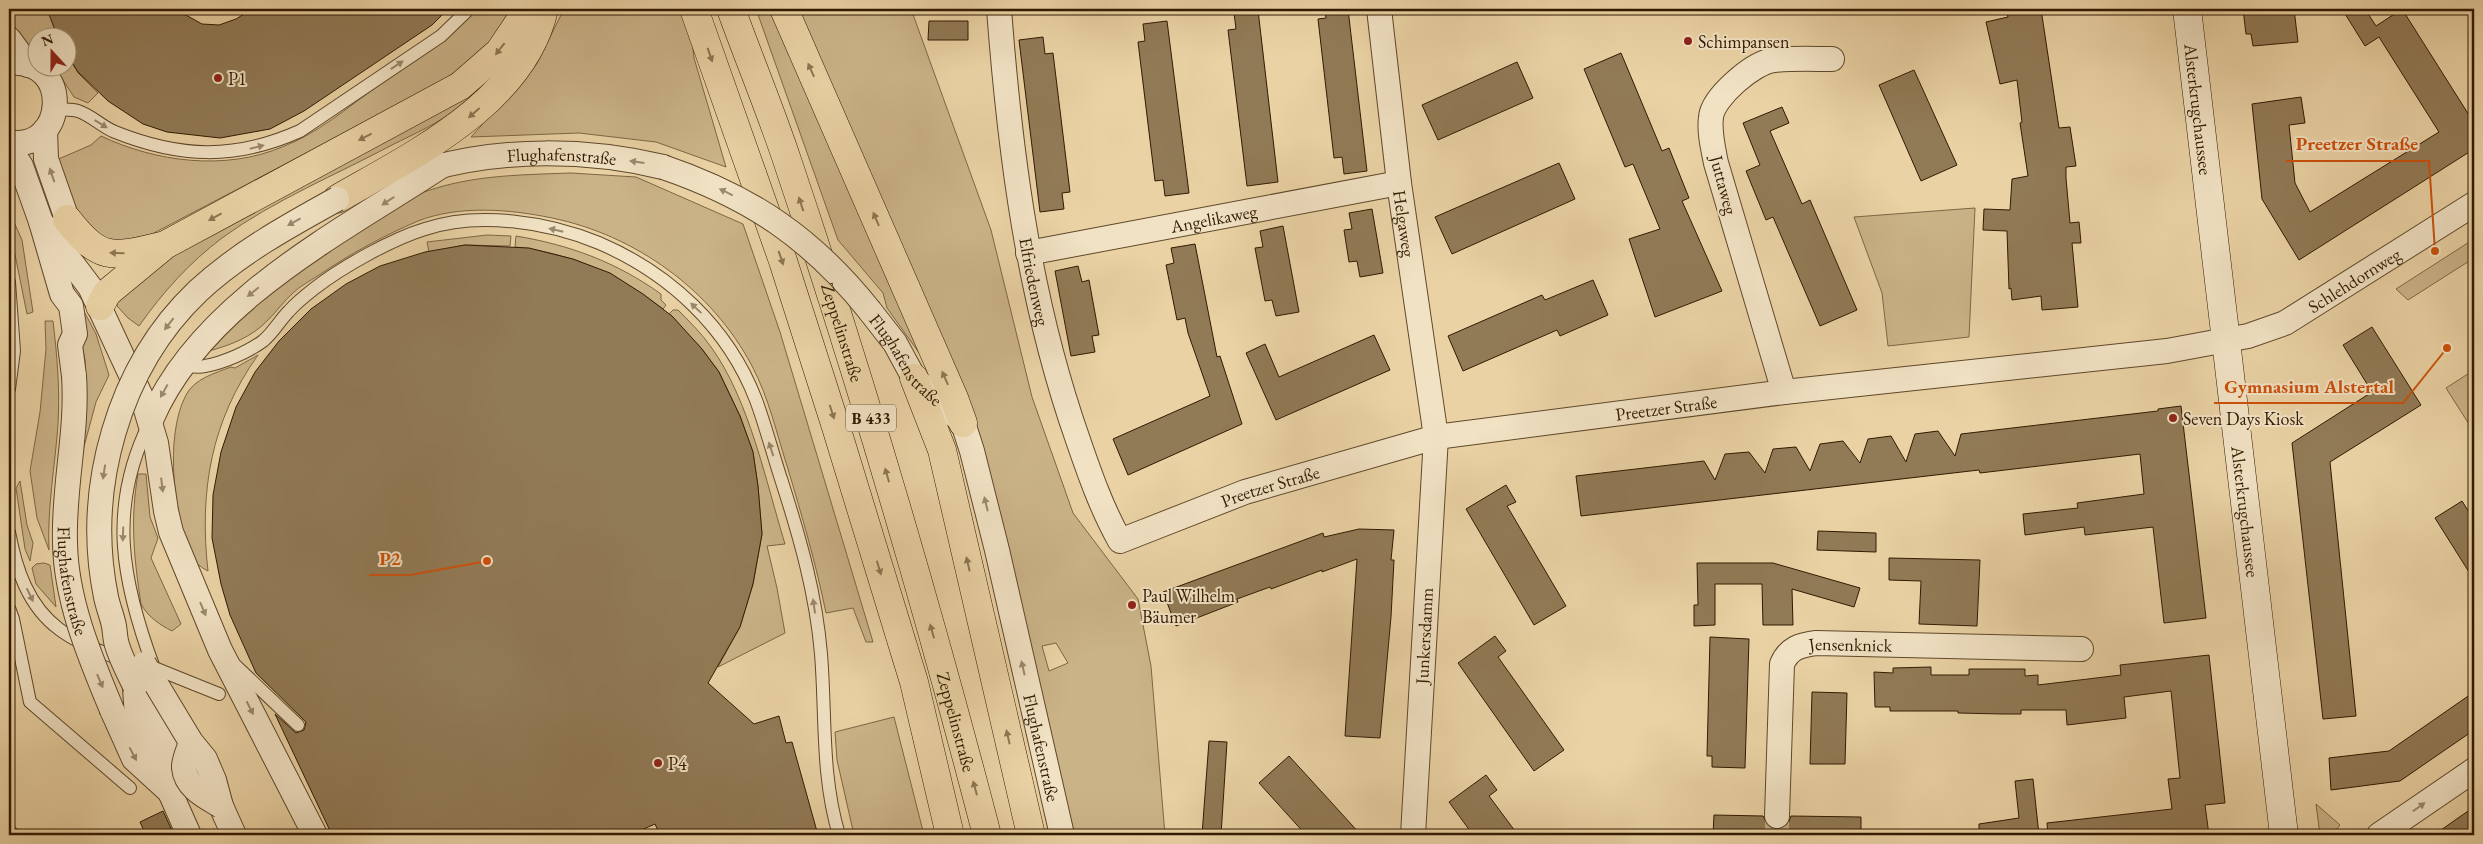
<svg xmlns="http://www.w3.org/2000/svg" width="2483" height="844" font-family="'EB Garamond',serif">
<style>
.green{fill:#cbb388;stroke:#7e6644;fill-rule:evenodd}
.building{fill:#917a56;stroke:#311a01}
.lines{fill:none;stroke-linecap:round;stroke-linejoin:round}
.minor-tunnel{stroke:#c5ad83;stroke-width:24;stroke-dasharray:24 12;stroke-linecap:butt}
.service-casing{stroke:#5f482a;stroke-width:14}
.minor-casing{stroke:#5f482a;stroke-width:26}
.secondary-casing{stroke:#311a01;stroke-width:29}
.trunk-casing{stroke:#311a01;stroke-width:29}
.service{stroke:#f1e2c4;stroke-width:12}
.minor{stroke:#f1e2c4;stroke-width:24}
.secondary{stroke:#f1e2c4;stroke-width:28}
.trunk{stroke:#ead2a4;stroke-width:28}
.service-bridge-casing{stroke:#5f482a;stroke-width:14;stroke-linecap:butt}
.minor-bridge-casing{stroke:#5f482a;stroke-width:26;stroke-linecap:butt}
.service-bridge{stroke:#f1e2c4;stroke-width:12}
.minor-bridge{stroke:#f1e2c4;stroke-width:24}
.oneway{fill:#8e7652}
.oneway2{fill:#9b886c}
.poi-dot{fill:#8f2418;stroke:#f1e2c4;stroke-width:2}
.labels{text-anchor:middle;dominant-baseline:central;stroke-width:4;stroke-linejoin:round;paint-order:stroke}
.shield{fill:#f1e2c4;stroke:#6b563c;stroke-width:1}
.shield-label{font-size:16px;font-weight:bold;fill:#311a01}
.poi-label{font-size:18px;fill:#311a01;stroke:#f1e2c4;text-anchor:start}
.street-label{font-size:18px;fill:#311a01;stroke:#f1e2c4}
.leader{fill:none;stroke:#cd500a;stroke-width:2}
.callout-dot{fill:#cd500a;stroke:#f1e2c4;stroke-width:2}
.callout-label{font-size:19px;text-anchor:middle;font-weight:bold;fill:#cd500a;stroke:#f1e2c4;stroke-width:4;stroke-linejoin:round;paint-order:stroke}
</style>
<rect width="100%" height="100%" fill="#ead2a4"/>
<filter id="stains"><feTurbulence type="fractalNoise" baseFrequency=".004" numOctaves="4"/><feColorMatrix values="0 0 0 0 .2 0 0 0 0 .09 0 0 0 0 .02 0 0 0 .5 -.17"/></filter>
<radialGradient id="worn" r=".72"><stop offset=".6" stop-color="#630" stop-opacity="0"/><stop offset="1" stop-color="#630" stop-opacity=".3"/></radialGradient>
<g class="green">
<path d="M12,9H49L59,37L38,38L37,55C20,45 13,28 12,9Z"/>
<path d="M476,9H514L491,41L466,64L440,83L152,234L115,242L99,237L79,219L54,161L91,145L101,136C156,162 225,171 282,147C317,134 348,107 378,86C413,62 448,41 476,9Z"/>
<path d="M564,9H680L692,40L694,58L726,167L656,142L579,133L471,137L536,65Z"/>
<path d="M756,9H771L922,357L887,308L883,293L838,240Z"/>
<path d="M793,9H911L991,230L1032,397L1073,513L1138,599L1151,666L1165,835H1072L988,477ZM1056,643L1068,663L1049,671L1042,646Z"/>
<path d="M68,56L78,73L98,93L88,103L74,97L55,68H68Z"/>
<path d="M501,64C487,80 474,95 458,108C439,123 414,134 392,145C336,175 274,200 222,238C189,263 163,292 139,326L128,318L117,306L119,297L170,256Z"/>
<path d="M571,173L636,177L743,224L780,332L873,642H866L853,608L826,613C816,564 802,516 788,469C777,435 769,398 752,366C712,290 635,235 552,218C509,209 459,205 418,221C383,236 350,254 319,275C310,281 300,286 293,293C284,301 277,311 268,320C252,337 231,345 209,351C260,283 343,241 414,196C464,175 517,175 571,173Z"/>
<path d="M1975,208L1969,337L1888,346L1882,293L1854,217Z"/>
<path d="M9,211L22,240L33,312L27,314L9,225Z"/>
<path d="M487,235L511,236L510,246L465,245L429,252L427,242Z"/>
<path d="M516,236C570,245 616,262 661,294V300L666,305L663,309C619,275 571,253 515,247Z"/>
<path d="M2474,239V258L2408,300L2396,289Z"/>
<path d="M70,285L96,334L109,375L96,402L82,454L86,393L85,360Z"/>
<path d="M673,310H678C690,322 702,334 711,347C749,399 766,482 785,544L767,546L777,588L785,633L718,667L740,627L753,584L762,534L758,486L753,452L740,416L719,372L702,349L669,314Z"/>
<path d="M45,321H53C57,355 60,389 58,424C55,467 47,508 49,550L37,518L30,471L40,412L46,349Z"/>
<path d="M258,355C211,421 199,491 208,571C204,569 199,566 196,562C173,523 164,436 186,395C194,379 215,373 231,367L235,368Z"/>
<path d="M2474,370V432L2446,388Z"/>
<path d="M138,474H146L150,517L158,538L151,558L181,624L172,631C160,625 147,616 141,604C134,559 130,519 138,474Z"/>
<path d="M20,481L27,525L33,543L30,561L25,549L16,488Z"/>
<path d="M44,563L50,565L56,607L36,584L32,568L36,564Z"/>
<path d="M894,717L924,835H854L837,760L835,732Z"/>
<path d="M2316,804L2340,825L2332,835H2320Z"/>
</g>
<g class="building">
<path d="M47,9H175L202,24L219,25L236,19L252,9H448L432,25L304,111L270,129L220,138L167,132L143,124L108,101L78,72L68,56V38H58Z"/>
<path d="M1325,9H1348L1367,171L1344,174L1342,157L1334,158L1318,19L1326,18Z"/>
<path d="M2006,9H2041L2059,128L2070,127L2076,166L2066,167V178L2070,223L2079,222L2080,232L2081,243H2072L2078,307L2042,310L2041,296L2012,300L2011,288L2009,289L2007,231L1983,230L1984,209L2010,210L2012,179L2028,176L2020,123L2022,122L2017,80L2000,84L1986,22L2008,17Z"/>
<path d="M2243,9H2294L2298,42L2253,46L2251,34H2246Z"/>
<path d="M2342,9H2365L2376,26L2402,9L2474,123V149L2299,260L2262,199L2252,104L2301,97L2305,123L2289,125L2295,183L2310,212L2439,132L2379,37L2365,46Z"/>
<path d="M1258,10L1278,182L1247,186L1228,30L1236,29L1234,13Z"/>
<path d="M929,21H968V40H928Z"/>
<path d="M1167,21L1189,193L1165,196L1163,180L1155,181L1138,42L1145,41L1143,24Z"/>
<path d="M1043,37L1045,54L1053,53L1070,192L1062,193L1064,209L1040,212L1019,40Z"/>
<path d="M1621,53L1662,151L1669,148L1689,198L1682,201L1722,291L1655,317L1629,239L1660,229L1633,164L1625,167L1584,69Z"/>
<path d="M1517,62L1533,98L1438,140L1422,105Z"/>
<path d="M1914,70L1957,165L1921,181L1879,85Z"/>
<path d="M1782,107L1789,123L1770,131L1802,204L1810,200L1857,310L1820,326L1773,217L1766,220L1746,171L1760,165L1743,123Z"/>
<path d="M1559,163L1575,199L1452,254L1435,217Z"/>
<path d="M1372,209L1383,273L1360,277L1357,261L1349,262L1344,230L1352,229L1349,213Z"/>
<path d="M1283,226L1299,312L1276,316L1272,300L1265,301L1255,248L1263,247L1260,231Z"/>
<path d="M1195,244L1217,357L1220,356L1242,424L1128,475L1113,439L1210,396L1188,333L1185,318L1177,320L1166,265L1174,263L1171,248Z"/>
<path d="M465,245L529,248L573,259L610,273L643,294L672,316L702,349L719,372L740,416L753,452L758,486L762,534L753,584L740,627L708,683L754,724L779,716L786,743L792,742L818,835H660L655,824L630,835H332L275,714L296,733L304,730L306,722L256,673L230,615L221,584L212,538L213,495L221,452L236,407L255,372L279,341L311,309L346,284L380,266L425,252Z"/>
<path d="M1078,266L1082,282L1089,280L1099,335L1092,336L1095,352L1071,356L1055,271Z"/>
<path d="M1593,280L1608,315L1560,336L1557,330L1463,371L1448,336L1542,295L1545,300Z"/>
<path d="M2372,327L2421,405L2330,462L2356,716L2323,719L2292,443L2372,392L2343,345Z"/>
<path d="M1374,335L1390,370L1276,420L1246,353L1265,344L1279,377Z"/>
<path d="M2181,406L2206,618L2164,623L2153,527L2085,535L2084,527L2025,535L2023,514L2078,508L2077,503L2144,494L2140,454L1980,473L1979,470L1581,516L1576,476L1704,461L1715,480L1725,454L1749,452L1765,473L1773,449L1796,447L1810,471L1820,444L1843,441L1860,463L1868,439L1891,436L1906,462L1915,434L1938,431L1955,456L1961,434L2158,411V409Z"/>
<path d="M1506,485L1516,502L1507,506L1566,606L1534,625L1466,509Z"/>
<path d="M2462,501L2474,520V580L2435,518Z"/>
<path d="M1359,529L1394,530L1391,560H1394L1391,617L1380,738L1345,736L1357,559L1322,572V570L1271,589L1270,587L1237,599L1238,602L1176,626L1163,592L1323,533L1324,537Z"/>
<path d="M1818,531L1876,533V552L1817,550Z"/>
<path d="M1889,558L1980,560L1977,626L1919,624L1921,581L1889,580Z"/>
<path d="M1697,563H1773L1860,588L1854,607L1792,589L1793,625H1763L1762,584H1715V625L1694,626V605H1698Z"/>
<path d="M1495,636L1506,651L1498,657L1564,750L1534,771L1458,663Z"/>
<path d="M1710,637L1749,639L1745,768L1712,767V756H1707Z"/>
<path d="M2209,655L2225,803L2205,805L2209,835H2048L2047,823L2172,809L2168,779L2180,778L2171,691L2124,697L2126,718L2067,725L2066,710H2021V714H2002L1958,713V711H1890V707H1875L1874,672L1893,673V668L1931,667V675H1969V669H2025V676L2038,675V685L2121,675L2120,665Z"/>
<path d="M1812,692L1847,693L1845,764H1810Z"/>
<path d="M2474,692V730L2400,781L2331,790L2329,758L2389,751Z"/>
<path d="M1209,741L1227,742L1221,835H1202Z"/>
<path d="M1289,756L1331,802L1361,835H1306L1259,783Z"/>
<path d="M1486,775L1497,790L1489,796L1518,835H1473L1449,802Z"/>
<path d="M2033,779L2039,835H1979V824L2019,818L2015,781Z"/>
<path d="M2474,807V835H2434L2458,818Z"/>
<path d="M163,811L174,835H146L140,822Z"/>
<path d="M1714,815L1763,816L1769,827L1777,830L1788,824L1791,816L1861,817V835H1713Z"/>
</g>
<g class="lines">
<path class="minor-tunnel" d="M1777,816V835"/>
<g class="service-casing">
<g id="service">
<path d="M55,109C63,110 71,109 78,111C91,115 102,127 115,132C180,158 235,160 300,131L441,36L469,9"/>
<path d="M9,282L14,351L9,389"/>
<path d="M182,365C189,366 198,368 205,366C223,363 248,352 263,341C273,333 280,320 289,311C296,303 306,295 315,288C342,267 392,239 425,229C478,211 548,222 599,243C669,273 728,327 756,400C766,427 773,455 782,482C800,538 816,594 821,654C826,715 821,775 839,835"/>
<path d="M150,422C107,508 122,582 154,668"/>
<path d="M9,532C16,569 28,606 59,629C77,643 101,651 121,660"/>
<path d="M9,608L13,619L30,702L130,788"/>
<path d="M234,664L298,725"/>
<path d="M194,684L219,694"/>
<path d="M9,831L14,835"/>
</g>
</g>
<g class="minor-casing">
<g id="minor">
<path id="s1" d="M999,9C1010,155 1029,301 1078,440C1090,475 1102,509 1120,541L1245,492L1436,437L1784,392L2167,351L2248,336L2285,323L2474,204"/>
<path id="s2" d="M1379,9L1399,183L1436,437L1413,835"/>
<path d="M9,39L28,65"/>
<path d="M9,63C74,57 66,153 9,142"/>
<path d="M45,130L46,159L73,236"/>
<path d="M9,148L21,166L41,222L62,294L71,306L75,334L70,345L74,376"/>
<path id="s3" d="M429,169C504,148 587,149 663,167"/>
<path d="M41,222L90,287L144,403L156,443L166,511L171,532L220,650L315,835"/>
<path id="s4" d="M1028,253L1399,183"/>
<path id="s5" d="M870,311L895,343L914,378L963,423L972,451L997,550L1062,835"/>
<path d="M1784,392L1716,163C1713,148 1709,132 1711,117C1713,97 1754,62 1774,60C1793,58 1813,59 1832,59"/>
<path d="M151,420C201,302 341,232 443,165"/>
<path d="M135,686L158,711L167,732L170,792L189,835"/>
<path d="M135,686C137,727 138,734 168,761"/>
<path d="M112,710L134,759L170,792"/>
<path d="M221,806L234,835"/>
<path id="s6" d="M1777,816L1782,664C1789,648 1800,645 1816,643L2081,649"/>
<path d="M2379,835L2474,770"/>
</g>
</g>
<g class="secondary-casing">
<g id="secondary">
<path id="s7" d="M2187,9L2284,835"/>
</g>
</g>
<g class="trunk-casing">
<g id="trunk">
<path d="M694,9L783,261L836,427L914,682L950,835"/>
<path id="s8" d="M731,9C749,59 770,109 787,160C862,383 928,608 987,835"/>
<path d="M784,9L954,398L963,423"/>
<path d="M337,199C413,155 523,103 544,9"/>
<path d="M67,219C100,261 111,258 161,246"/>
<path d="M100,306L107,293L165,245L460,86L499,52L528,9"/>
<path d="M914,378L942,450L1031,835"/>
</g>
</g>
<use href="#service" class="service"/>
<use href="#minor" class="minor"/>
<use href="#secondary" class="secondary"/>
<use href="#trunk" class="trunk"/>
<g class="service-bridge-casing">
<path id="service-bridge" d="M147,665L194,684"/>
</g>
<g class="minor-bridge-casing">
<g id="minor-bridge">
<path d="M663,167C751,197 812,238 870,311"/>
<path id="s9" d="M74,376C78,432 63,486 65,543C66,601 90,657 112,710"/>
<path d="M144,664L191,742L205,759L214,780L221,806"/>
<path d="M135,686C129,673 121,659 117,645C115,639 115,632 114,626C112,616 108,607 106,597C84,489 118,367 198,291C239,253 288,226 337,199"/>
<path d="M191,742C189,749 183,761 184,768C186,788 206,797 221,806"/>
</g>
</g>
<use href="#service-bridge" class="service-bridge"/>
<use href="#minor-bridge" class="minor-bridge"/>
</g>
<defs><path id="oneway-solid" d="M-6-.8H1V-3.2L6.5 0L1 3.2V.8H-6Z" transform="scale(1.25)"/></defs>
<g class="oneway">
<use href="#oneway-solid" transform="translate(500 49) rotate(128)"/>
<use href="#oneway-solid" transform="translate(710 55) rotate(71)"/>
<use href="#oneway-solid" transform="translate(811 70) rotate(-114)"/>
<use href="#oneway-solid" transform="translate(474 113) rotate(139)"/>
<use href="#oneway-solid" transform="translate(365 137) rotate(153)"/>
<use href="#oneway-solid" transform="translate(801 204) rotate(-108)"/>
<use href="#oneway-solid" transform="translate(215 217) rotate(151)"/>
<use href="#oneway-solid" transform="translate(876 219) rotate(-113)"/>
<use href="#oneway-solid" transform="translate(117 253) rotate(-178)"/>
<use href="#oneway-solid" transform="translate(781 258) rotate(71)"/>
<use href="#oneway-solid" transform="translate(945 378) rotate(-114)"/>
<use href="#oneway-solid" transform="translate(832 412) rotate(72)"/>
<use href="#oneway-solid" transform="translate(887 475) rotate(-106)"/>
<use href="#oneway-solid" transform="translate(968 564) rotate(-103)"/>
<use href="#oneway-solid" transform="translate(879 568) rotate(73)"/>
<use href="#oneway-solid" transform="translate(932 631) rotate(-106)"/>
<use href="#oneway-solid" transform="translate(1008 737) rotate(-103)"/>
<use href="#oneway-solid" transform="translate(975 788) rotate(-105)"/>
</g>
<g class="oneway2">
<use href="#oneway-solid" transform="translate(397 65) rotate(-33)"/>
<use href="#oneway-solid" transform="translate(101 124) rotate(31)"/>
<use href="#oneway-solid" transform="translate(257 147) rotate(-14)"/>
<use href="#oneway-solid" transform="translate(637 162) rotate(-172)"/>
<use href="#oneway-solid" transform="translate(52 175) rotate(-109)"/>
<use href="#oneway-solid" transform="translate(726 192) rotate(-154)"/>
<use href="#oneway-solid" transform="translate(388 201) rotate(147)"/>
<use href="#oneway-solid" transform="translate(294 222) rotate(151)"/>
<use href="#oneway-solid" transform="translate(556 230) rotate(-167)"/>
<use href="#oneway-solid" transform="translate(253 292) rotate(141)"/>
<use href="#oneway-solid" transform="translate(696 308) rotate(-137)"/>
<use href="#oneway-solid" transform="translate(169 324) rotate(128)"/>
<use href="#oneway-solid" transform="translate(164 391) rotate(119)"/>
<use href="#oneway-solid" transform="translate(771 449) rotate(-108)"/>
<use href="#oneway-solid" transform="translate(104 472) rotate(99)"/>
<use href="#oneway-solid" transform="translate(162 485) rotate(83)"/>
<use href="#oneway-solid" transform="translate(986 504) rotate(-104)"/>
<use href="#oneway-solid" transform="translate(123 534) rotate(92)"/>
<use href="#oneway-solid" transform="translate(30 595) rotate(64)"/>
<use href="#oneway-solid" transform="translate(814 606) rotate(-98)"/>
<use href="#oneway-solid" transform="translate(203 609) rotate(67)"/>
<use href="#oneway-solid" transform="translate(1023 668) rotate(-103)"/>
<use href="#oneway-solid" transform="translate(100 681) rotate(67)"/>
<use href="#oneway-solid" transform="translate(250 708) rotate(63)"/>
<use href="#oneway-solid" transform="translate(133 754) rotate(62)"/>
<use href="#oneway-solid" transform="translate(2419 807) rotate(-35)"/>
</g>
<g class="poi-dot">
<circle cx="1688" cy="41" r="5"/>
<circle cx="218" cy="78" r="5"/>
<circle cx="2173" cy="418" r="5"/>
<circle cx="1132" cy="605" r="5"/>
<circle cx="658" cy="763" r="5"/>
</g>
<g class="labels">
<rect class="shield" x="846" y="404.5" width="50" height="27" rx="4"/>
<g class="shield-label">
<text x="871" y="418">B 433</text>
</g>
<g class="poi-label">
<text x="1698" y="41">Schimpansen</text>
<text x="228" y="78">P1</text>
<text x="2183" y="418">Seven Days Kiosk</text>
<text x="1142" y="595">Paul Wilhelm<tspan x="1142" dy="21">Bäumer</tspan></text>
<text x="668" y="763">P4</text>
</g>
<g class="street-label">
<text stroke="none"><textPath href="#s7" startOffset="101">Alsterkrugchaussee</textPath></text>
<text stroke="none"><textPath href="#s3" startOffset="134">Flughafenstraße</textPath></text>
<text transform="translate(1724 185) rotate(75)">Juttaweg</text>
<text stroke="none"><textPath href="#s4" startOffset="189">Angelikaweg</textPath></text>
<text stroke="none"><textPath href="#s2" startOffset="216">Helgaweg</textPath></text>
<text stroke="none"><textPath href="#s1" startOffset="1821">Schlehdornweg</textPath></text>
<text stroke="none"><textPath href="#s1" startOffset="275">Elfriedenweg</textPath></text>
<text stroke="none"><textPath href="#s8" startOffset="342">Zeppelinstraße</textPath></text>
<text stroke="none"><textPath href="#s5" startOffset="61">Flughafenstraße</textPath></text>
<text stroke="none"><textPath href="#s1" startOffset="1114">Preetzer Straße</textPath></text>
<text stroke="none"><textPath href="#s1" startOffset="709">Preetzer Straße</textPath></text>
<text stroke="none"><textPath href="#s7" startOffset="506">Alsterkrugchaussee</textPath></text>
<text stroke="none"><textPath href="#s9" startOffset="206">Flughafenstraße</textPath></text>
<text transform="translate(1424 636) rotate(-87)">Junkersdamm</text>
<text stroke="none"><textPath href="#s6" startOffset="229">Jensenknick</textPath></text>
<text stroke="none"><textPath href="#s8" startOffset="748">Zeppelinstraße</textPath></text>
<text stroke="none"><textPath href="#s5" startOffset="481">Flughafenstraße</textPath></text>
</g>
</g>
<path class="leader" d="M2435 251L2429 161H2286M2447 348L2403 403H2214M487 561L410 575H369"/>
<g class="callout-dot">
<circle cx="2435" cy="251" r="5"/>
<circle cx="2447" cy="348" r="5"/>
<circle cx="487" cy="561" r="5"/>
</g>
<g class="callout-label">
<text x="2357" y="150">Preetzer Straße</text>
<text x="2309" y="393">Gymnasium Alstertal</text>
<text x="390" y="565">P2</text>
</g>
<rect width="2483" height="844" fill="none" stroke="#ead2a4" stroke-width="30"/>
<rect x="10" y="10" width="2463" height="824" fill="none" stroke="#311a01" stroke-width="2.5"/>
<rect x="15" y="15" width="2453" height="814" fill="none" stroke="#311a01"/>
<g transform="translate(52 52) rotate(339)"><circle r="24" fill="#f1e2c4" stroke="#a49276"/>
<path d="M0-4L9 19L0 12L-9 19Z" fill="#8f2418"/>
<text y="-8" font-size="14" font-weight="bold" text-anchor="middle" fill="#311a01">N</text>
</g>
<rect width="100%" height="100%" filter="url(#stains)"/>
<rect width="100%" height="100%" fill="url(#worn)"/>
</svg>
